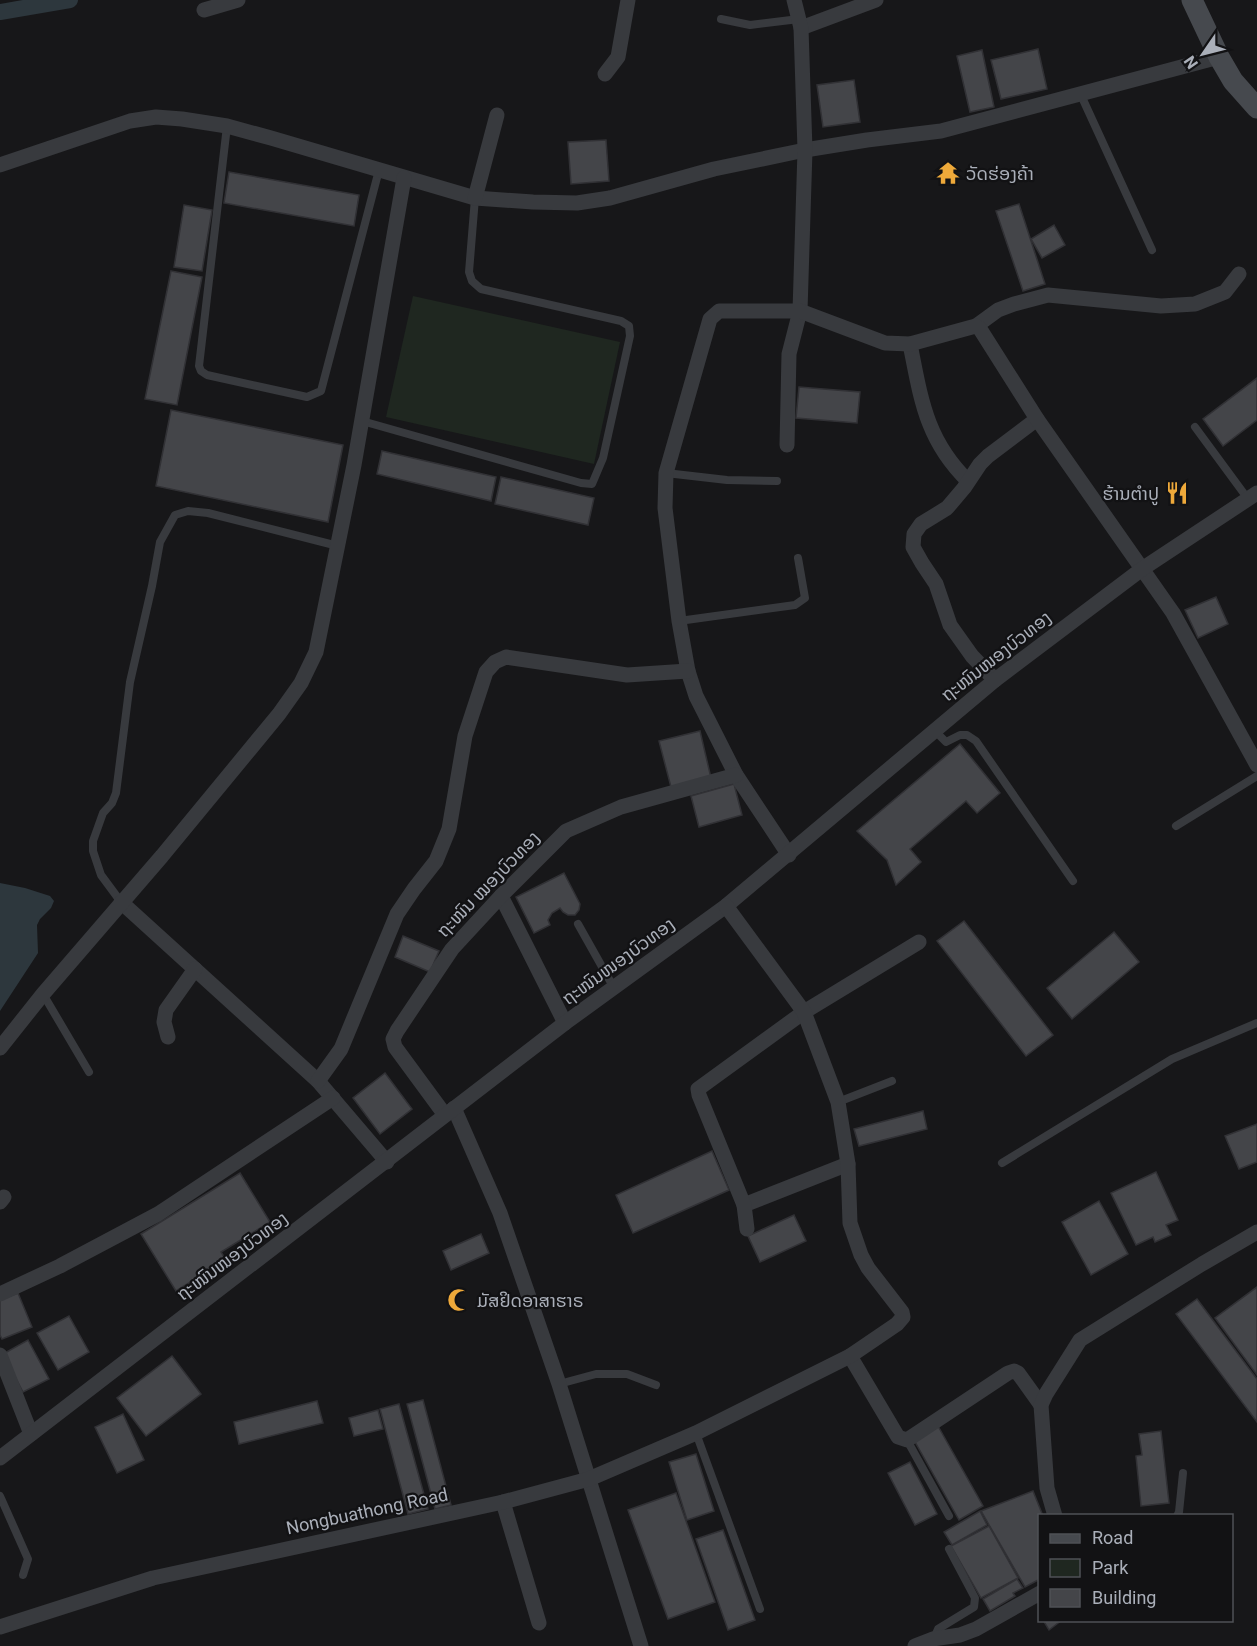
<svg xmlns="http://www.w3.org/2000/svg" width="1257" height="1646" font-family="Roboto,'Noto Sans Lao',sans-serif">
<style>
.green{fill:#1f2720}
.water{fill:#2d373d}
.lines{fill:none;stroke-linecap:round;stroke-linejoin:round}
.canal{stroke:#2d373d;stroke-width:16}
.building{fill:#444549;stroke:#313135;stroke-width:1.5}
.lane{stroke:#383a3e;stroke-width:8}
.street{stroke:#383a3e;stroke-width:15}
.secondary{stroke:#46494e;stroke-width:21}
.labels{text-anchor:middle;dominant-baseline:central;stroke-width:4.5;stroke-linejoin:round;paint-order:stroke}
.poi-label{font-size:18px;fill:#aaafb9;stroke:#121214;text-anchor:start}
.street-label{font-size:18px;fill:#aaafb9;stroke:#121214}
</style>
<rect width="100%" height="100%" fill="#171719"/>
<path class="green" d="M413,296L620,342L594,464L386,417Z"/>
<path class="water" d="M0,883L25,888L50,896L54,901L51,908L40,919L37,925L38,953L0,1011Z"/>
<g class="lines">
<path class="canal" d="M0,12L70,0"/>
</g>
<g class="building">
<path d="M1038,49L1047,89L1001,99L991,60Z"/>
<path d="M982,50L994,107L970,112L957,56Z"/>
<path d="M854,80L860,122L823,127L817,85Z"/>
<path d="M606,140L609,181L571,184L568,142Z"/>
<path d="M229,172L359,195L354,226L224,203Z"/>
<path d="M1019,204L1045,284L1023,291L996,211Z"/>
<path d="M184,205L212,210L202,271L174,267Z"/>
<path d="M1054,225L1065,245L1042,258L1031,239Z"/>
<path d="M171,271L202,277L177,405L145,399Z"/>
<path d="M1257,378V420L1223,446L1203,419Z"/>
<path d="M799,387L860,392L857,423L796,418Z"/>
<path d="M171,410L343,445L328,522L156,486Z"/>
<path d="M382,451L496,477L491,501L377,474Z"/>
<path d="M501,477L594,498L588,525L495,504Z"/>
<path d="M1216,597L1228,624L1198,638L1185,610Z"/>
<path d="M700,731L711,778L671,787L659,741Z"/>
<path d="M960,744L1000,793L977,813L966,801L910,849L921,862L896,885L887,860L857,831Z"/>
<path d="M734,784L742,815L699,827L691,796Z"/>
<path d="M564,873L580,904L579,910L575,915H568L563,912L560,908L552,913L548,920L550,925L534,933L516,897Z"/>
<path d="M964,921L1053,1035L1026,1056L937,941Z"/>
<path d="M1114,932L1139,962L1072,1019L1047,988Z"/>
<path d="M403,936L439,951L430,972L395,957Z"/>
<path d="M385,1073L412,1109L380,1134L353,1098Z"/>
<path d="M923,1111L927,1129L859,1146L854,1129Z"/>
<path d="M1257,1124V1162L1239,1169L1225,1136Z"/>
<path d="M712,1151L729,1190L633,1233L616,1195Z"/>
<path d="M1156,1172L1178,1220L1166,1225L1171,1235L1155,1242L1153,1237L1136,1245L1111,1193Z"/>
<path d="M240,1173L270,1222L221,1252L226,1260L176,1291L141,1234Z"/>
<path d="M1099,1201L1128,1254L1091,1275L1062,1222Z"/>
<path d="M794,1215L806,1241L760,1262L748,1236Z"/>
<path d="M481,1234L489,1253L451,1270L443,1251Z"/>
<path d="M1257,1287V1375L1215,1318Z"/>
<path d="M18,1293L32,1327L2,1339L0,1335V1300Z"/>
<path d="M1197,1299L1257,1379V1422L1176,1314Z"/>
<path d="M69,1316L89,1352L58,1370L37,1333Z"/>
<path d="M28,1340L49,1379L23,1392L3,1354Z"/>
<path d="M172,1356L201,1394L146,1436L117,1398Z"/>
<path d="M423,1400L451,1505L435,1509L407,1404Z"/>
<path d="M317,1401L323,1423L239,1444L234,1422Z"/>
<path d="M399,1404L428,1509L408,1514L380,1409Z"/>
<path d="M378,1410L383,1429L354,1436L349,1418Z"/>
<path d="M123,1414L144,1460L117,1473L95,1427Z"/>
<path d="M938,1426L983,1506L959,1520L914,1440Z"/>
<path d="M1161,1431L1169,1503L1141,1506L1136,1456L1142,1455L1139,1434Z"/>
<path d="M696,1454L714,1511L687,1520L669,1462Z"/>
<path d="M910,1462L937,1514L915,1525L888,1473Z"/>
<path d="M1033,1491L1043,1516H1040V1579L1025,1587L981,1511Z"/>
<path d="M676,1493L715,1602L668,1619L628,1510Z"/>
<path d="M980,1511L987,1525L952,1545L944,1532Z"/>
<path d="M989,1526L1018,1578L981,1598L951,1546Z"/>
<path d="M723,1530L755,1620L728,1630L696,1539Z"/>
<path d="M1017,1579L1023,1588L1013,1593L1015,1596L990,1611L983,1599Z"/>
<path d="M1043,1620H1062L1049,1630Z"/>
</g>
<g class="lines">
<g class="lane">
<path d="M721,19L750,25L799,19"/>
<path d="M1080,93L1152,250"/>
<path d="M227,126L199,366L201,371L207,375L307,397L321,391L379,170"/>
<path d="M362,421L581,483L592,484L603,458L630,336L629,326L621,321L481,289L472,281L469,272L475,198"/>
<path d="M1195,427L1248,499"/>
<path d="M666,473L727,480L777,481"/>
<path d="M679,621L795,605L805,598L798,558"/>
<path d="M934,730L946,742L960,735H967L976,741L1073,881"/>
<path d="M1176,826L1257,776"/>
<path d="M121,902L101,875L93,851V841L103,813L112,803L116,793L130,682L152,586L160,542L175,515L188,511L208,513L338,546"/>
<path d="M578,924L614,988"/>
<path d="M43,994L89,1072"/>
<path d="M838,1102L892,1081"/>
<path d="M1002,1163L1172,1059L1257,1023"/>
<path d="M559,1384L596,1374H627L656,1385"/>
<path d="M696,1433L760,1609"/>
<path d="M907,1440L949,1516"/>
<path d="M0,1496L28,1559L23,1575"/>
<path d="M1177,1516L1179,1512L1183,1473"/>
<path d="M934,1638L938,1629L974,1607L975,1598L949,1549"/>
</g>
<g class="street">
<path d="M204,10L238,0"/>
<path d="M801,28L876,0"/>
<path d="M605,74L618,57L628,0"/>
<path d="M0,165L130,121L156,117L182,119L227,126L271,138L475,198L533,202L577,203L610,198L714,169L805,150L867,140L941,131L1219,57"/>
<path d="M475,198L497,115"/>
<path d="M976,326L998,310L1014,304L1048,295L1161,306L1195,304L1225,292L1239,274"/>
<path d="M910,344C921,399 926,440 968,481"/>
<path d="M787,445L789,354L800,311L805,150L801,28L794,0"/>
<path d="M995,680L972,656L950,625L936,584L922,563L913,547L914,534L921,524L947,508L964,488L980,464L988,456L1037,419"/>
<path d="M789,855L736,775L696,696L688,671L679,621L665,508L666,473L710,319L719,311H800L885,343L910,344L972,327L976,326L980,329L1037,419L1173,613L1257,765"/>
<path d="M501,896L565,1023"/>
<path d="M121,902L318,1081L387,1162"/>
<path d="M168,1037L164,1022L166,1010L195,969"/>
<path d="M0,1048L43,994L162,856L279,714L301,683L316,652L354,465L404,178"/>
<path d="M318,1081L341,1049L397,914L414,889L436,861L449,829L465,736L486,672L495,662L506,657L627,675L688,671"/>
<path d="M454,1108L500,1213L559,1384L641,1646"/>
<path d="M445,1115L395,1047L393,1039L397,1031L452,949L501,896L566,831L621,807L736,775"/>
<path d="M0,1202L4,1197"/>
<path d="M744,1205L848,1164"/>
<path d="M747,1229L744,1205L699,1095L698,1089L804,1012L919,942"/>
<path d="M0,1294L60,1266L158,1214L333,1098"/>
<path d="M0,1355L31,1434"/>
<path d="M850,1356L898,1437L907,1440L1008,1373L1014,1371L1018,1373L1041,1405"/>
<path d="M0,1458L565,1023L726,906L995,680L1142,569L1257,493"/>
<path d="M503,1502L539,1623"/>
<path d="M1055,1516L1047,1488L1041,1405L1046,1394L1080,1340L1202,1264L1257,1232"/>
<path d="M0,1627L153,1578L503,1502L589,1479L696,1433L850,1356L897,1324L903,1317L902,1312L868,1268L861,1255L850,1223L848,1164L838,1102L804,1012L726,906"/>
<path d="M915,1646L933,1639L960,1635L976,1629L1040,1593"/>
</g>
<path class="secondary" d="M1192,0L1219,57L1233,81L1257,108"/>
</g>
<defs>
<g id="temple-bare" transform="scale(1.8)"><path d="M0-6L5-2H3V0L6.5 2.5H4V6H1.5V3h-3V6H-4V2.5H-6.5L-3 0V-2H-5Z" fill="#eea93a" stroke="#121214" stroke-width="2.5" paint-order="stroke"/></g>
<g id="restaurant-bare" transform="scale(1.8)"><path d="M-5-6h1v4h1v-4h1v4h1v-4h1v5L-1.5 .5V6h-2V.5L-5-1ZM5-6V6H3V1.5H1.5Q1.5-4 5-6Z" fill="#eea93a" stroke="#121214" stroke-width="2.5" paint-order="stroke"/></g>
<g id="mosque-bare" transform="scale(1.8)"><path d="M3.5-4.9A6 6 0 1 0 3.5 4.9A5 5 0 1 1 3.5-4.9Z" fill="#eea93a" stroke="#121214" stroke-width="2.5" paint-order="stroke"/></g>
</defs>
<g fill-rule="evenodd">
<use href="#temple-bare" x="948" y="173"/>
<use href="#restaurant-bare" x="1177" y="493"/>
<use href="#mosque-bare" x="459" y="1300"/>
</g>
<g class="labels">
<g class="poi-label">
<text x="966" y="173">ວັດຮ່ອງຄ້າ</text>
<text x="1159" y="493" text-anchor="end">ຮ້ານຕຳປູ</text>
<text x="477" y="1300">ມັສຢິດອາສາຮາຣ</text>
</g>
<g class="street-label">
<text transform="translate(996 656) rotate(-38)">ຖະໜົນໜອງບົວທອງ</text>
<text transform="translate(488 884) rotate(-46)">ຖະໜົນ ໝອງບົວທອງ</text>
<text transform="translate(618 961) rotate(-36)">ຖະໜົນໜອງບົວທອງ</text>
<text transform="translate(232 1256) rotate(-37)">ຖະໜົນໜອງບົວທອງ</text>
<text transform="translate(367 1511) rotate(-12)">Nongbuathong Road</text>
</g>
</g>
<rect x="1038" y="1514" width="195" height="108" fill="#121214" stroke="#4f5156" stroke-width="1.5"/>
<rect x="1050" y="1534" width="30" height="9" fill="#46494e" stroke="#4f5156" stroke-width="1.5"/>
<text x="1092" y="1544" font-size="18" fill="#aaafb9">Road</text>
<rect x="1050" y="1559" width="30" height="18" fill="#1f2720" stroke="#4f5156" stroke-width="1.5"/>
<text x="1092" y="1574" font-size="18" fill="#aaafb9">Park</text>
<rect x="1050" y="1589" width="30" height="18" fill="#444549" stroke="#4f5156" stroke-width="1.5"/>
<text x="1092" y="1604" font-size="18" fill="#aaafb9">Building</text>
<g transform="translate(1203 54) rotate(235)" stroke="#121214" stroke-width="4.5" paint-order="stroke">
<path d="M0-4.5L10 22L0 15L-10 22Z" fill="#aaafb9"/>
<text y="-9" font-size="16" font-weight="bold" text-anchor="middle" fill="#aaafb9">N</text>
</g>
</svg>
